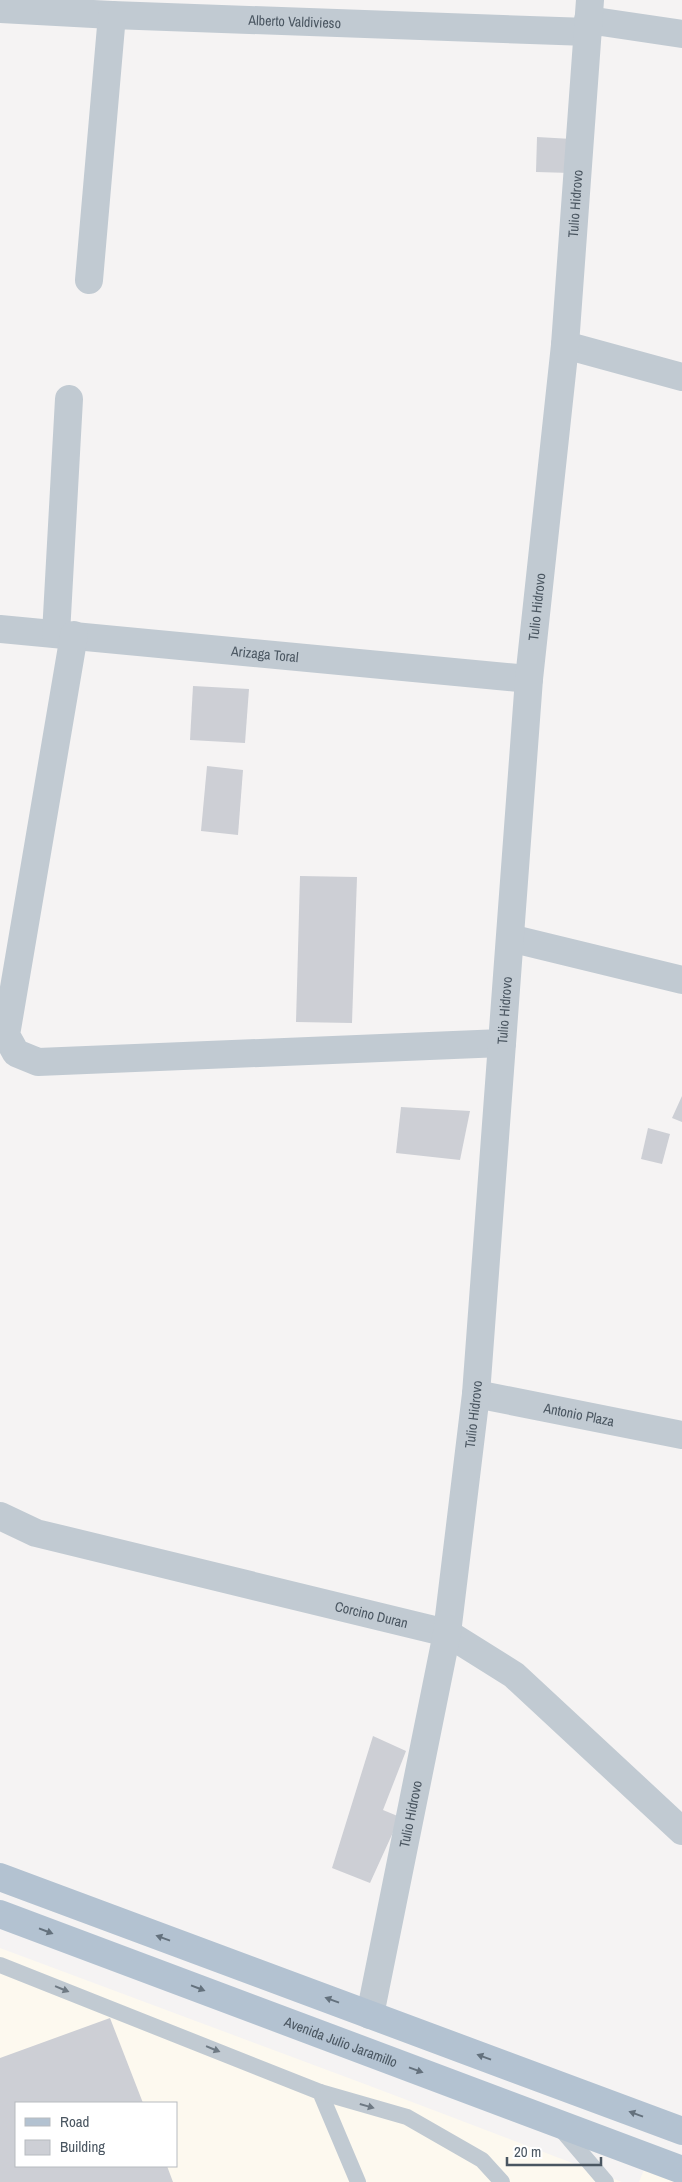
<svg xmlns="http://www.w3.org/2000/svg" width="682" height="2182" font-family="'Archivo Narrow',sans-serif">
<style>
.commercial{fill:#fdf9ef;fill-rule:evenodd}
.building{fill:#cdcfd5}
.lines{fill:none;stroke-linecap:round;stroke-linejoin:round}
.service{stroke:#c1cad2;stroke-width:16}
.minor{stroke:#c1cad2;stroke-width:28}
.primary{stroke:#b3c2d1;stroke-width:28}
.oneway{fill:#64717d}
.oneway2{fill:#6e7983}
.labels{text-anchor:middle;dominant-baseline:central;stroke-width:4;stroke-linejoin:round;paint-order:stroke}
.street-label{font-size:14px;fill:#4a5661;stroke:#fff}
</style>
<rect width="100%" height="100%" fill="#f5f3f3"/>
<g class="commercial">
<path d="M0,1948L370,2086L622,2182H0ZM16,2103H176V2166H16Z"/>
<path d="M649,2157L682,2182H639Z"/>
</g>
<g class="building">
<path d="M537,137L572,139L571,173L536,172Z"/>
<path d="M193,686L249,689L245,743L190,740Z"/>
<path d="M207,766L243,770L238,835L201,831Z"/>
<path d="M300,876L357,877L352,1023L296,1022Z"/>
<path d="M682,1096V1122L672,1118Z"/>
<path d="M401,1107L470,1111L460,1160L396,1153Z"/>
<path d="M648,1128L670,1134L662,1164L641,1159Z"/>
<path d="M373,1736L406,1751L383,1810L400,1817L370,1883L332,1868Z"/>
<path d="M110,2018L143,2103H16V2166H167L173,2182H0V2058Z"/>
</g>
<g class="lines">
<g class="service">
<path d="M0,1965L320,2092L358,2182"/>
<path d="M320,2092L407,2117L482,2160L502,2182"/>
<path d="M560,2128L606,2182"/>
</g>
<g class="minor">
<path id="s1" d="M0,9L112,15L588,32"/>
<path d="M588,20L682,34"/>
<path d="M89,280L112,15"/>
<path d="M565,345L682,377"/>
<path id="s2" d="M0,629L529,679"/>
<path d="M56,634L69,399"/>
<path d="M74,635L6,1035L16,1053L38,1062L502,1043"/>
<path d="M510,938L682,980"/>
<path id="s3" d="M476,1394L682,1435"/>
<path id="s4" d="M0,1516L36,1533L447,1633L514,1675L682,1831"/>
<path id="s5" d="M370,2015L447,1633L476,1394L529,679L565,345L590,0"/>
</g>
<g class="primary">
<path d="M0,1877L682,2131"/>
<path id="s6" d="M0,1914L682,2170"/>
</g>
</g>
<defs><path id="oneway-solid" d="M-6-.8H1V-3.2L6.5 0L1 3.2V.8H-6Z" transform="scale(1.25)"/></defs>
<g class="oneway">
<use href="#oneway-solid" transform="translate(46 1931) rotate(21)"/>
<use href="#oneway-solid" transform="translate(163 1938) rotate(-160)"/>
<use href="#oneway-solid" transform="translate(198 1988) rotate(21)"/>
<use href="#oneway-solid" transform="translate(332 2000) rotate(-160)"/>
<use href="#oneway-solid" transform="translate(484 2057) rotate(-160)"/>
<use href="#oneway-solid" transform="translate(416 2070) rotate(20)"/>
<use href="#oneway-solid" transform="translate(636 2114) rotate(-160)"/>
</g>
<g class="oneway2">
<use href="#oneway-solid" transform="translate(62 1989) rotate(22)"/>
<use href="#oneway-solid" transform="translate(213 2049) rotate(22)"/>
<use href="#oneway-solid" transform="translate(367 2106) rotate(16)"/>
</g>
<g class="labels">
<g class="street-label">
<text stroke="none"><textPath href="#s1" startOffset="295">Alberto Valdivieso</textPath></text>
<text stroke="none"><textPath href="#s5" startOffset="1825">Tulio Hidrovo</textPath></text>
<text stroke="none"><textPath href="#s5" startOffset="1420">Tulio Hidrovo</textPath></text>
<text stroke="none"><textPath href="#s2" startOffset="266">Arizaga Toral</textPath></text>
<text stroke="none"><textPath href="#s5" startOffset="1015">Tulio Hidrovo</textPath></text>
<text stroke="none"><textPath href="#s5" startOffset="610">Tulio Hidrovo</textPath></text>
<text stroke="none"><textPath href="#s3" startOffset="105">Antonio Plaza</textPath></text>
<text stroke="none"><textPath href="#s4" startOffset="385">Corcino Duran</textPath></text>
<text stroke="none"><textPath href="#s5" startOffset="205">Tulio Hidrovo</textPath></text>
<text stroke="none"><textPath href="#s6" startOffset="364">Avenida Julio Jaramillo</textPath></text>
</g>
</g>
<rect x="15" y="2102" width="162" height="65" fill="#ffffff" stroke="#b7bbc0"/>
<rect x="25" y="2118" width="25" height="8" fill="#b3c2d1" stroke="#b7bbc0"/>
<text x="60" y="2127" font-size="15" fill="#4a5661">Road</text>
<rect x="25" y="2140" width="25" height="15" fill="#cdcfd5" stroke="#b7bbc0"/>
<text x="60" y="2152" font-size="15" fill="#4a5661">Building</text>
<path d="M507 2157v8h94v-8" fill="none" stroke="#4a5661" stroke-width="2.5"/>
<text x="514" y="2157" font-size="15" fill="#4a5661" stroke="#ffffff" stroke-width="4" paint-order="stroke">20 m</text>
</svg>
